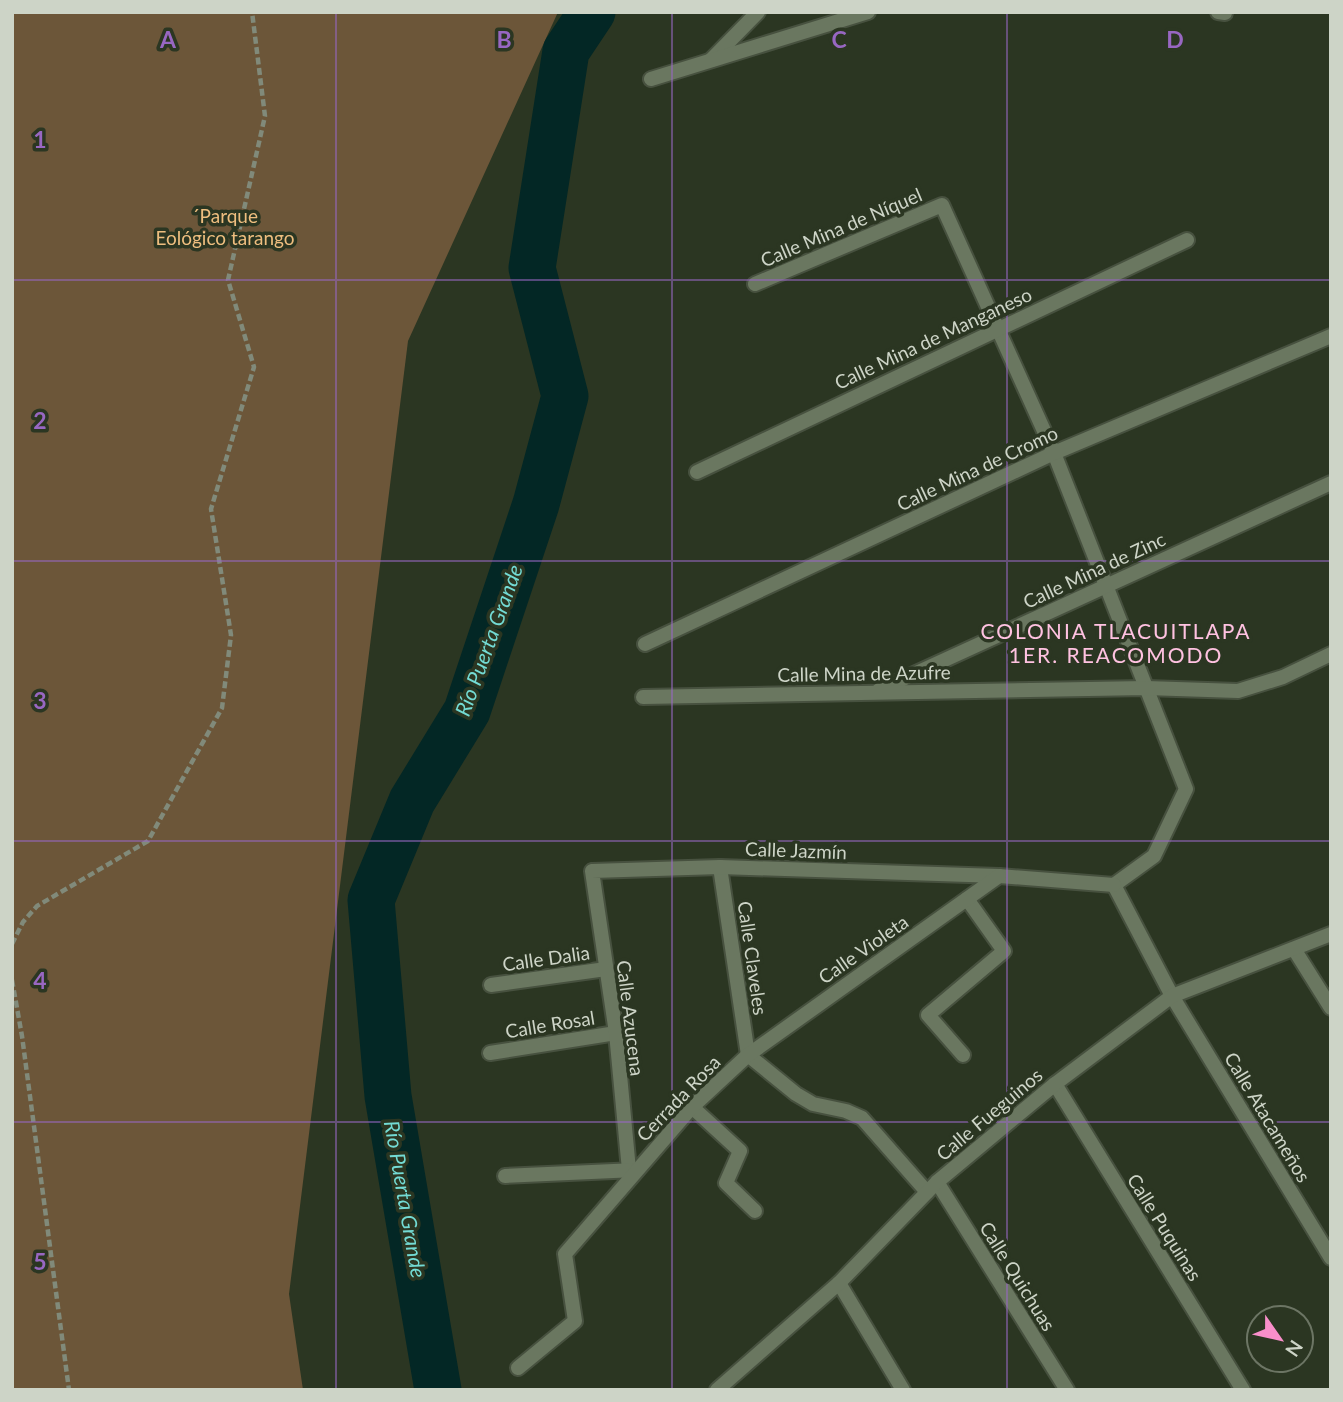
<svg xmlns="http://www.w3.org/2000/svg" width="1343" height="1402" font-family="Lato,sans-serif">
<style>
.green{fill:#6c5639}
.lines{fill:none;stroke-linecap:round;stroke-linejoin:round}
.river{stroke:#032725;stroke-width:47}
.street-casing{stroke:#47513f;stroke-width:18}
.path{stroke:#818a7a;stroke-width:4.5;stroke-dasharray:7 3.5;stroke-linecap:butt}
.street{stroke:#6a7760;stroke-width:14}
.grid{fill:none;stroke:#9867c2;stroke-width:2;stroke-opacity:0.55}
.labels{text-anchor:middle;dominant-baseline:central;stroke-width:7;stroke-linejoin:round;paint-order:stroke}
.park-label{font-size:19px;fill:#eebe7f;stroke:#2b3622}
.street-label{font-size:19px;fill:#cdd4c7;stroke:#2b3622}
.neighbourhood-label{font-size:21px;letter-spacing:2px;fill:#ffc2e1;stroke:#2b3622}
.water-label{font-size:21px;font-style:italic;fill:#73dbd4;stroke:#2b3622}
.grid-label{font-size:23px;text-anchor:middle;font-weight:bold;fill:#9867c2;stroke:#2b3622;stroke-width:7;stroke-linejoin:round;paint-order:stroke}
</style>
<rect width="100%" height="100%" fill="#2b3622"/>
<path class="green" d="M12,12H558L408,341L289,1294L303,1390H12Z"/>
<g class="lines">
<path class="river" d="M438,1390L388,1096L371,900L412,801L467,711L536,504L565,396L532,268L566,51L592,12"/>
<g class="street-casing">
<g id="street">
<path d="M1218,12L1225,13"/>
<path d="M711,60L758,12"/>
<path d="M651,79L868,12"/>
<path d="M755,284L942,205L1054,453L1186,789L1154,856L1114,885"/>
<path d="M697,472L1187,240"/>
<path d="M645,644L1054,453L1331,336"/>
<path d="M879,690L1331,483"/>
<path d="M643,697L1146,688L1238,691L1283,677L1331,654"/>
<path d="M720,867L748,1055"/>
<path d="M1114,885L1172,996L1331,1258"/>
<path d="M1294,949L1331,1008"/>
<path d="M491,985L606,969"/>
<path d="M490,1053L616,1033"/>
<path d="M748,1055L796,1094L813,1104L846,1111L862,1118L927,1192"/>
<path d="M963,1055L928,1015L1004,951L967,899"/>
<path d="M1055,1084L1243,1390"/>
<path d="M692,1107L740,1151L726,1183L755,1211"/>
<path d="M629,1170L616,1033L592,871L720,867L999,876L1114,885"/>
<path d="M505,1176L636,1170"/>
<path d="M937,1182L1067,1390"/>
<path d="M839,1283L903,1390"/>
<path d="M518,1368L575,1321L565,1254L692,1107L748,1055L999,876"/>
<path d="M717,1390L839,1283L937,1182L1055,1084L1172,996L1331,934"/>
</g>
</g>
<g class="path">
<path d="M12,944L23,922L37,906L148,841L222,708L231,635L211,509L254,367L228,280L265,116L252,12"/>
<path d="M12,980L22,1036L69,1390"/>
</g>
<use href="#street" class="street"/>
</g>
<path class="grid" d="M336,12V1390M672,12V1390M1007,12V1390M12,280H1331M12,561H1331M12,841H1331M12,1122H1331"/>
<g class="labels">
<g class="park-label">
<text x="225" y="215">´Parque<tspan x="225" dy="22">Eológico tarango</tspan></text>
</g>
<g class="street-label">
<text transform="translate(841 227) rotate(-23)">Calle Mina de Níquel</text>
<text transform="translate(933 338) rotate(-25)">Calle Mina de Manganeso</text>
<text transform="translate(977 468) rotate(-25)">Calle Mina de Cromo</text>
<text transform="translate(1094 570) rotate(-25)">Calle Mina de Zinc</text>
<text transform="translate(864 673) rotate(-1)">Calle Mina de Azufre</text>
<text transform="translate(796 850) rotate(2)">Calle Jazmín</text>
<text transform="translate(863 949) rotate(-35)">Calle Violeta</text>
<text transform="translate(546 958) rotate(-8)">Calle Dalia</text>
<text transform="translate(753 958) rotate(82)">Calle Claveles</text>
<text transform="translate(631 1018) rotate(83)">Calle Azucena</text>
<text transform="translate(550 1024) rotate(-9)">Calle Rosal</text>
<text transform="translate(678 1098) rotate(-46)">Cerrada Rosa</text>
<text transform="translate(989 1114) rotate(-40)">Calle Fueguinos</text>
<text transform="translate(1268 1117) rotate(59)">Calle Atacameños</text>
<text transform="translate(1165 1227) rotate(58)">Calle Puquinas</text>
<text transform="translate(1018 1276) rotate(58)">Calle Quichuas</text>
</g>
<g class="neighbourhood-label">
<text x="1116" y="630">COLONIA TLACUITLAPA<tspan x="1116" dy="24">1ER. REACOMODO</tspan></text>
</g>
<g class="water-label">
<text transform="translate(488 640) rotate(-70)">Río Puerta Grande</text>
<text transform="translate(406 1199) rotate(80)">Río Puerta Grande</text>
</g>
</g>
<g class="grid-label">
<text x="168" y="48">A</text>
<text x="504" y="48">B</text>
<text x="839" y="48">C</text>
<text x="1175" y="48">D</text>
<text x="40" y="148">1</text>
<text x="40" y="429">2</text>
<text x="40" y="709">3</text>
<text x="40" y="989">4</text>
<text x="40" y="1270">5</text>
</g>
<rect width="1343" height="1402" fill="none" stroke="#cdd4c7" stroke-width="28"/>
<g transform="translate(1280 1339) rotate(124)"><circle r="33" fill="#2b3622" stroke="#6c7564" stroke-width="2"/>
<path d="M0-5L12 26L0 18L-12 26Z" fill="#f98fca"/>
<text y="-10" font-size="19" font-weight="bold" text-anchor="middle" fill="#cdd4c7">N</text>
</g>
</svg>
